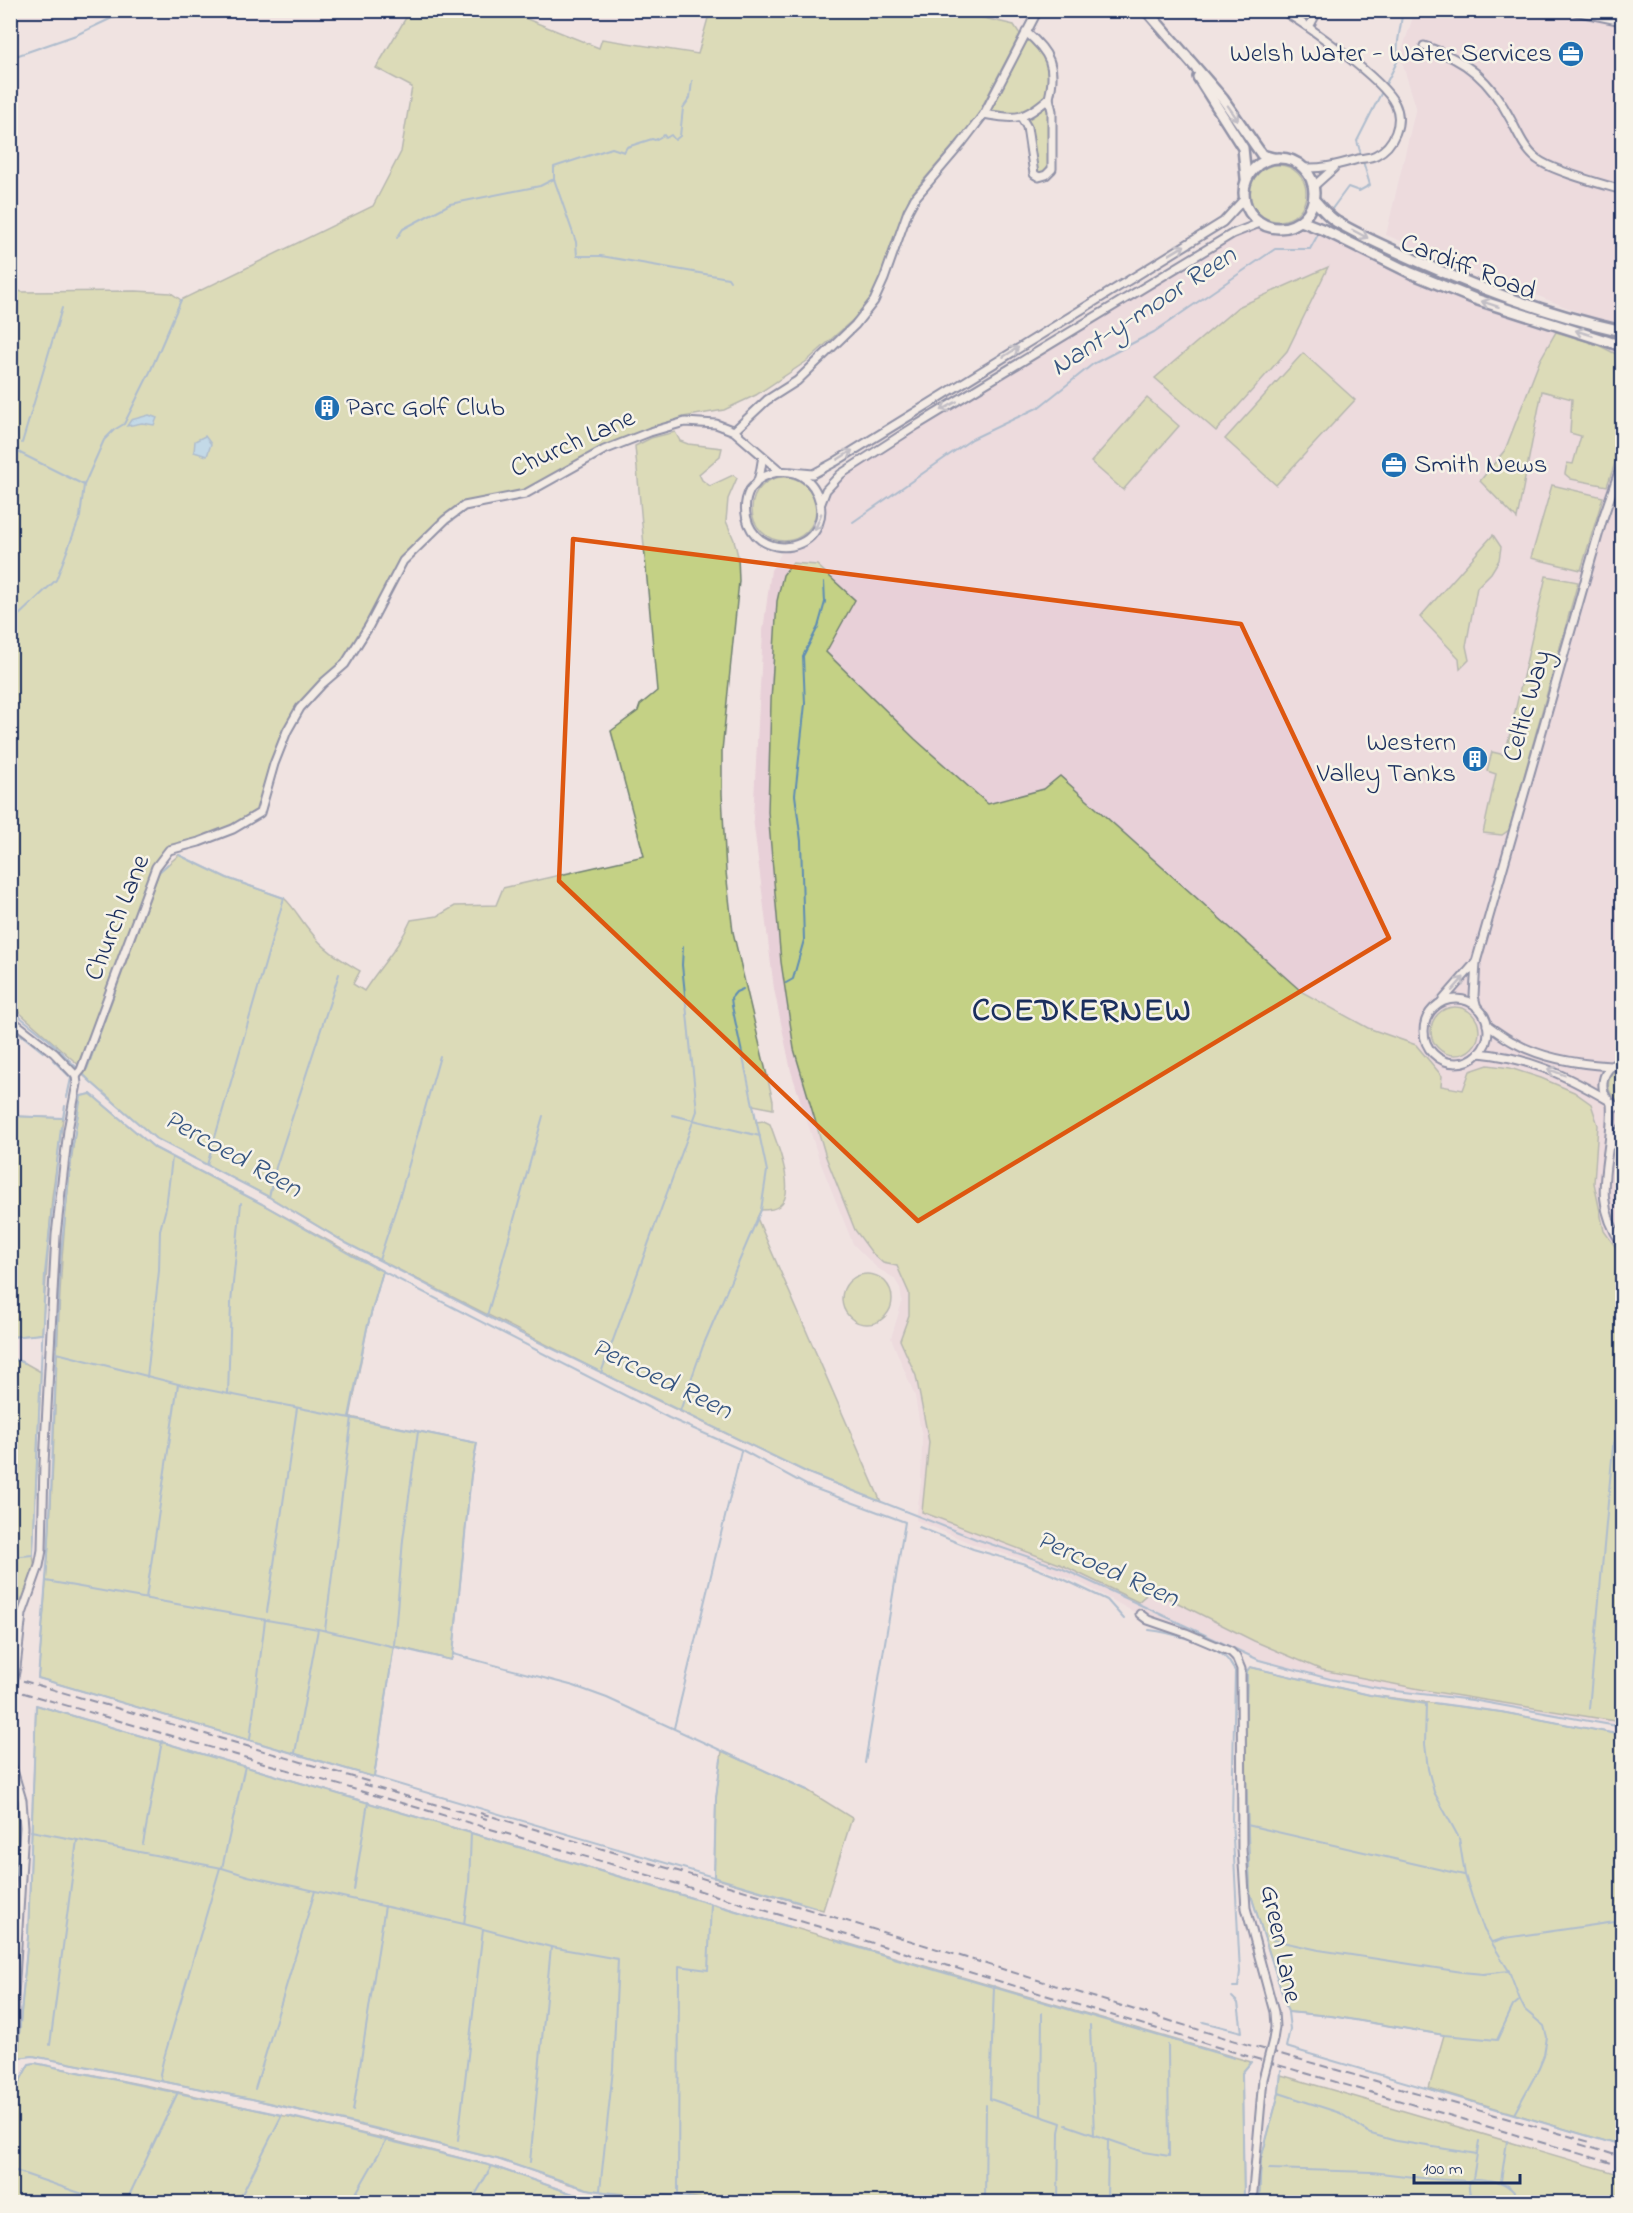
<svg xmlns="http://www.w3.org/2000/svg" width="1633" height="2213" font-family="'Indie Flower',sans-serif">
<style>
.built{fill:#e8d0d8}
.green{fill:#c4d185;stroke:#708072;stroke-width:1.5}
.water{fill:#8ccced;stroke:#5f8db4;stroke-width:1.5}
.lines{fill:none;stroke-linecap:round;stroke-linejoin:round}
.stream{stroke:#5f8db4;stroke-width:2}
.minor-casing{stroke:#1b2f5e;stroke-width:11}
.major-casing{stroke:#1b2f5e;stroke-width:14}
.minor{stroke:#f7f3e8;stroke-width:7}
.major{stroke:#f7f3e8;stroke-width:9}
.rail{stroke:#1b2f5e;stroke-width:2;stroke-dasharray:9 4.5;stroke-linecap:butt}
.minor-bridge-casing{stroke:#1b2f5e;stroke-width:11;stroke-linecap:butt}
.minor-bridge{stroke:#f7f3e8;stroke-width:7}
.oneway{stroke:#8991a3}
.marked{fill:none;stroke:#de5710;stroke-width:4.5;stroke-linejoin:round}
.labels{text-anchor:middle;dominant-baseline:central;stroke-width:5;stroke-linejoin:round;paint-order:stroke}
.poi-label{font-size:27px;fill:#1b2f5e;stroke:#f7f3e8;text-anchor:end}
.street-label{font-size:27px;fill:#1b2f5e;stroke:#f7f3e8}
.water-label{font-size:28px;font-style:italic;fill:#375682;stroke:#f7f3e8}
.district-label{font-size:33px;font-weight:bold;letter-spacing:1.5px;fill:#1b2f5e;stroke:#f7f3e8}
</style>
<rect width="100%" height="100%" fill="#f0e3e1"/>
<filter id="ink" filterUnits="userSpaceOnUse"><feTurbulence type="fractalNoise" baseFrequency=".0167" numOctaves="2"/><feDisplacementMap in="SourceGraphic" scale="12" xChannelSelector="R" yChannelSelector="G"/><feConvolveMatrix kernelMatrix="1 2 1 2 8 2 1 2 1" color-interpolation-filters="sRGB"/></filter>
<g filter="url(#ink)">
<g class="built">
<path d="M1415,11H1622V324L1598,320L1386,235L1416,107L1400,56Z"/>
<path d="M1301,221L1411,273L1622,346V1727L1472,1700L1388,1690L1292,1670L1259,1660L1246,1654L1236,1657L1132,1611L1081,1583L1015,1557L975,1545L916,1520L921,1482L922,1438L915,1396L891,1338L902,1302L900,1288L894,1278L877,1268L853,1244L819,1159L791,1071L774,989L753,818L763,631L771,570L785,547L812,535L821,503L832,482L1193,257L1260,223L1278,229L1291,227Z"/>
</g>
<g class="green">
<path d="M410,11H507L599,48L602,39L698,54L710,11H954L1014,25L1020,34L975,120L910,196L890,255L874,295L857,316L807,361L756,395L724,410L683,417L604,450L525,494L464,506L403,561L345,664L300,708L287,731L260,813L233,829L169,850L156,866L81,1067L11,1005L10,288L22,292L136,291L171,293L181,300L373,206L401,152L412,87L376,68Z"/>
<path d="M1030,39L1042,50L1050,65L1049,93L1042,102L1018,116L990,112L1027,40Z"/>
<path d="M1046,107L1049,109L1050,170L1040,174L1035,168L1034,138L1028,120Z"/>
<circle cx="1278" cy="193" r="28"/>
<path d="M1328,267L1287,351L1216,431L1155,378L1238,307Z"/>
<path d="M1556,332L1596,344L1622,357V443L1607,486L1571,479L1565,474L1567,463L1573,464L1581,436L1570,433L1572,399L1542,391L1517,519L1480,481L1505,450L1540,360Z"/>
<path d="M1303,353L1355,400L1276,485L1225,439Z"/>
<path d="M1147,398L1179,426L1123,490L1091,462Z"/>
<path d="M675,432L680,441L688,444L722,448L720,456L699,474L702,480L710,486L733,475L737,478L728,499L726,521L734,540L738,556L739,581L722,751V794L726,872L733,932L773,1101V1109L753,1105L756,1122L764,1121L770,1124C776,1141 798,1193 779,1206C774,1210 767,1210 761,1210L757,1218L881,1502L808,1473L648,1396L346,1243L269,1197L155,1138L83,1075L87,1069L159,872L179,855L227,878L284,898C295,908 301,921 311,932C324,950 342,960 360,971L353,984L364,991C380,966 399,948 411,920L438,916L455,906L496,905L503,888L644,856L611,731L638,711L640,705L657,691L635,446L651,438Z"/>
<circle cx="784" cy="509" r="32"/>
<path d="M1552,485L1603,497L1581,570L1531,558Z"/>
<path d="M1493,535L1501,547L1499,560L1491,573L1477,587L1466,646L1469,660L1460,669L1459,658L1420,617Z"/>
<path d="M792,563L817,565L855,600L826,652L915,739L988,804L1044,789L1060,776L1302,992L1368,1028L1416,1045L1442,1076L1441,1086L1463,1090L1470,1071L1488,1065L1510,1068L1541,1078L1574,1092L1591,1104L1598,1125L1594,1183L1604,1231L1622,1256V1722L1435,1692L1322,1670L1254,1641L1152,1590L1138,1602L1062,1565L922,1512L929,1442L916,1376L900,1340L909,1315V1293L897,1266L883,1263L872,1253L855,1230L826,1157L794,1049L781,962L768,812L771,701L777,601L783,575Z"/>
<path d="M1546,576L1578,582L1509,830L1502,835L1483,833L1496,774L1487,771L1492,752L1505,755Z"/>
<circle cx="1455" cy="1031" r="24"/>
<path d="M1622,1066V1102C1604,1095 1604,1074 1622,1066Z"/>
<path d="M91,1094L155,1148L262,1204L383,1271L367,1329L350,1417L477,1443L471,1475L453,1654L451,1660L394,1646L374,1777L38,1678C42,1633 46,1587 49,1542C58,1393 55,1248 80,1101L81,1096Z"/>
<path d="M11,1116L63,1118L52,1197L42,1334L11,1337Z"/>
<circle cx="867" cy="1299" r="25"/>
<path d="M11,1358L25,1363L41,1372L33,1555L35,1569L11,1628Z"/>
<path d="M1250,1667L1370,1695L1501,1712L1622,1735V2146L1429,2088L1444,2035L1331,2016L1288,2012L1250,1892L1245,1745L1247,1671Z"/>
<path d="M36,1705L1251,2062L1242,2073L1244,2202H712C677,2190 639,2197 603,2192C566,2186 533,2170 497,2159L252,2099L33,2056L17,2058L28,1936Z"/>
<path d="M722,1751L807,1790L852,1818L823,1910L714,1878L716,1798Z"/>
<path d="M11,1780C26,1816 17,1858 13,1895C11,1912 11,1929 11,1946Z"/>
<path d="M35,2063L178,2092L387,2139L492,2166L585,2198L610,2202H11V2099L29,2064Z"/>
<path d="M1281,2075L1622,2175V2202H1259L1261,2159L1279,2093Z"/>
</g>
<g class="water">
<path d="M149,415L157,418L154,425L142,423L127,426L131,420Z"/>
<path d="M205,436L211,444L207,456L194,452L195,441Z"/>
</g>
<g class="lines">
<g class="stream">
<path d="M10,58L76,35L129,10"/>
<path d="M554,179L576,242L577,256H601L728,278L730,281"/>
<path d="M1329,213L1348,187L1359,191L1370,185L1357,141L1398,60C1395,40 1402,30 1402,10"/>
<path d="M397,238L403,229L450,204L540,186L554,179V167L612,148L624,152L627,147L652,139L655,140L664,135L666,138L671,135L675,140L680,136L683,108L690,98L692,81"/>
<path d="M22,443L62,308"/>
<path d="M10,448L84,485"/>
<path d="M853,522L972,439L1039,407L1093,364L1154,332L1275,249H1310L1320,231"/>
<path d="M10,613L17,617L56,580L80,517L84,485L104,440L114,430L124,424L150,372L181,300"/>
<path d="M179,855L227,878L284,898L207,1165"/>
<path d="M786,983L793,979L804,940L801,841L795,795L805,704L803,656L818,627L825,602L824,582"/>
<path d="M10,1009L49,1040L91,1082L155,1138L269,1197L346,1243L512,1329L808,1473L976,1539L1061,1568L1259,1660L1330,1679L1388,1690L1472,1700L1622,1727"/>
<path d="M10,1026L43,1052"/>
<path d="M53,1060L71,1078L67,1097"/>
<path d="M87,1069L151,889L159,872L168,864"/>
<path d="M672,1115L760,1136"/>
<path d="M10,1116L63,1118L65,1106"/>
<path d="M269,1197L276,1167L339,974"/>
<path d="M379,1260L399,1199L440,1056"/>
<path d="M487,1316L543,1116"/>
<path d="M10,1337L42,1334"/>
<path d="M57,1353L178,1384L477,1443L471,1475L453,1654"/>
<path d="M10,1358L25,1363"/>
<path d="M601,1373L697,1111L682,965L683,947"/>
<path d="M147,1377L159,1271L160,1230L166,1208L172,1158"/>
<path d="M228,1394L231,1303L241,1203"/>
<path d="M680,1411L703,1346L761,1210L767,1171L732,1006L731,998L736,992L743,989"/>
<path d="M349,1417L367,1328L383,1271"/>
<path d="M919,1527L973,1549L1025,1564L1063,1579L1107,1600L1124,1619"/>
<path d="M10,1557L33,1555V1553L45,1273L61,1127"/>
<path d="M46,1581L318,1629L451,1660L453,1654L574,1686L607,1698L807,1790"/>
<path d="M146,1598L178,1384"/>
<path d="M267,1612L297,1408"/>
<path d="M325,1630L352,1417"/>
<path d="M1149,1630C1169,1632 1213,1644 1227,1659C1230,1662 1232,1667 1235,1671L1232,1819L1240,1972L1238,1987H1233"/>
<path d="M1434,1703L1501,1712L1622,1735"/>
<path d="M1589,1709L1615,1426"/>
<path d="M674,1728L741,1451"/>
<path d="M1618,1734L1620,1807L1622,1819"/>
<path d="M250,1739L265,1620"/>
<path d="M295,1753L318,1629"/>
<path d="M374,1777L394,1645L403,1540L418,1432"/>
<path d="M10,1780C25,1813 17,1852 14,1887"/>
<path d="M1247,1825L1464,1875"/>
<path d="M31,1831L222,1868L248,1876L464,1924L551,1947L618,1959L613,2069L600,2190"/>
<path d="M143,1844L162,1741"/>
<path d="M222,1868L245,1766"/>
<path d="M714,1878L716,1798L721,1759"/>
<path d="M354,1890L368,1802"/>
<path d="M10,1896H13"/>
<path d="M815,1907L38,1678L49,1542L60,1263L72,1150L81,1096L91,1094L155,1148L262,1204L351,1255L669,1418L742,1450L808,1486L905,1522L865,1763"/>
<path d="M464,1924L469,1885L471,1833"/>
<path d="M1273,1940L1319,1950L1462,1972L1483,1974L1509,1971"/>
<path d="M836,1941L1234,2058"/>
<path d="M1493,1942L1505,1938L1622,1921"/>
<path d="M10,1946L12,1909"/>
<path d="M994,1986L990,2099L1061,2123L1059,2132L1058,2202"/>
<path d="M1288,2012L1331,2016L1444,2035L1497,2040L1513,2006L1520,2000"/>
<path d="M1203,2022L1242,2032L1238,2003L1232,1997"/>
<path d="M1090,2025L1094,2135"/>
<path d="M50,2045L77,1840"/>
<path d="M162,2081L160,2074L163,2061L220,1868"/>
<path d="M255,2089L315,1891"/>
<path d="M1279,2093L1340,2113L1371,2134L1396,2141L1477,2154"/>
<path d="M10,2099L29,2064L35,2063L282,2115L238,2202"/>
<path d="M353,2111L385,1906"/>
<path d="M1514,2114L1537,2072L1544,2055L1547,2037L1544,2026L1525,2010L1520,2000L1509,1971L1484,1930L1472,1897L1465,1875L1459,1838L1434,1792L1428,1769L1425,1744L1426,1704L1370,1695L1250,1667L1247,1671L1245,1745L1250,1892L1288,2012L1290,2029L1286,2047L1622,2146"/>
<path d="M1041,2115L1042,2013"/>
<path d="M288,2116L492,2166L585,2198L610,2202"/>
<path d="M1066,2125L1144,2152L1169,2156L1168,2045"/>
<path d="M458,2140L483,1929"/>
<path d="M530,2162L551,1947"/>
<path d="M10,2169L106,2202"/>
<path d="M1269,2169L1372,2172L1431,2179L1468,2181C1475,2178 1480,2179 1487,2180C1505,2181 1512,2188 1522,2202"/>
<path d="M1473,2179L1479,2141"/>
<path d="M1468,2181L1471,2202"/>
<path d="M1501,2181L1507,2141"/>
<path d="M678,2195L679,1966L708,1970L711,1904"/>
<path d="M127,2200L178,2092"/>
<path d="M84,2202L88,2196"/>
<path d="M351,2202L387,2139"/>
<path d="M471,2202L492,2166"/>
<path d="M712,2202L678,2196L624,2195L587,2189L497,2159L391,2132L252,2099L33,2056L17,2058L28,1936L36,1705L790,1927"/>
<path d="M985,2202L986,2105"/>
<path d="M1107,2202L1108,2140"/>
<path d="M1244,2202L1242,2073L1251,2062"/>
<path d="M1259,2202L1261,2159L1279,2093L1281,2070"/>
<path d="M1612,2202L1622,2191"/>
</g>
<g class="minor-casing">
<g id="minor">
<path d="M1281,10C1306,24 1384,80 1395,104C1404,122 1394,146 1376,155C1371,158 1364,158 1358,159C1340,164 1324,169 1304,168"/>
<path d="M1575,11L1622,21"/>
<path d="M1309,27L1318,10"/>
<path d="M1424,46C1467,60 1490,80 1511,120C1518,133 1525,150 1537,159C1552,171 1602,184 1622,190"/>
<path d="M984,114C1017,120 1024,120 1049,98C1057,67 1050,52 1026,32"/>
<path d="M1021,117L1027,127L1034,174L1039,177L1046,175L1052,169V111L1049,98"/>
<path d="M1314,186L1334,168"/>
<path d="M734,431L767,400L797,381L855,325L874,301L884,279L908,211L915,198L961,144L984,114L1038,10"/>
<path d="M792,472L813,474L835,462L1223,222L1244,199"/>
<path d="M758,480C816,444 847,533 792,546C782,548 770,546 761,540C746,529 741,507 750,490C752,487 757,484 758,480C761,473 761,464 763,457"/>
<path d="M821,503L826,490L841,474L917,425L1232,234L1260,223"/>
<circle cx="1456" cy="1031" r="32"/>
<path d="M1442,1001L1476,962"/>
<path d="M1477,1008L1474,996L1476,962L1603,518L1622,463"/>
<path d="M10,1019L54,1053L76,1076"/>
<path d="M1487,1025C1496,1031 1505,1038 1515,1043C1543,1059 1579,1064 1610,1066"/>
<path d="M1479,1053C1530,1058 1565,1075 1608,1100"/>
<path d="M1622,1061C1597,1067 1596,1102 1622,1108"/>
<path d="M76,1076L81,1070L156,867L169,850L199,842L233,829L260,813L274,764L287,731L300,708L323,683L345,664L369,626L403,561L445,520L464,506L525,494L604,450L650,432L685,422L716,424L734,431L780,471"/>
<path d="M1611,1103C1615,1156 1587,1194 1622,1244"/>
<path d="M1610,1146L1622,1128"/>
<path d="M1140,1614L1148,1620L1186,1633L1231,1652L1236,1657L1241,1669L1242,1849L1246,1908L1274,2012L1275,2027L1273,2040"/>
<path d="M16,1667L22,1614L39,1566L42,1550L44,1464L56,1235L68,1130L77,1084L76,1076"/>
<path d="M10,1760L22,1800L24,1827L14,1996V2065L10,2072"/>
<path d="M1252,2202L1263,2079"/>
</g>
</g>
<g class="major-casing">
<g id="major">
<path d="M1146,10L1223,99L1262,155L1273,158"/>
<path d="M1198,77L1243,148L1246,178"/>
<circle cx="1279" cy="193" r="35"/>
<path d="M1314,200C1321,207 1328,217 1337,222C1362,237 1389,248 1415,260C1482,290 1551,315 1622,331"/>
<path d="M1301,221L1324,230L1411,273L1475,299L1622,346"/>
</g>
</g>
<use href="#minor" class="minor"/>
<use href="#major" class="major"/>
<g class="rail">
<path d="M10,1677L370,1782"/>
<path d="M10,1689L628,1869L1227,2050L1622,2166"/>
<path d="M363,1784L487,1819"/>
<path d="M480,1813L824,1914L1242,2043L1590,2142"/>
<path d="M1579,2144L1622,2157"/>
</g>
<g class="minor-bridge-casing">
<g id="minor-bridge">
<path d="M11,1692L16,1667"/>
<path d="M1263,2079L1273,2040"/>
</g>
</g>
<use href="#minor-bridge" class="minor-bridge"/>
</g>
<defs><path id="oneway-shaft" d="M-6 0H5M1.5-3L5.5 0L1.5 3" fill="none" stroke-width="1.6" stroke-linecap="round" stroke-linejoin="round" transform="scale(1.5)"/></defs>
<g class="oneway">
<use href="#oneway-shaft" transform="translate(1233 113) rotate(55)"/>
<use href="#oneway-shaft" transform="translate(1360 234) rotate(28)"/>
<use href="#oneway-shaft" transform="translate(1177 250) rotate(-31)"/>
<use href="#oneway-shaft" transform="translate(1490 304) rotate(-162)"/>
<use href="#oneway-shaft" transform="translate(1584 333) rotate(-163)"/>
<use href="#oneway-shaft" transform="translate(1011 352) rotate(-32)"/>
<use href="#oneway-shaft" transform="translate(949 406) rotate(150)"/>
<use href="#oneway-shaft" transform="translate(845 455) rotate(-32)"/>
<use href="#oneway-shaft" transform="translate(818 522) rotate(111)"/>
<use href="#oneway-shaft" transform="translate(1458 984) rotate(-49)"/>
<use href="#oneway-shaft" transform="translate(1556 1072) rotate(-159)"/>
</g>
</g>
<path d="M0 0H1633V2213H0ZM573,539L1241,624L1389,938L918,1221L559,881Z" fill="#f0e3e1" fill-opacity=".55" fill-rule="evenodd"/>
<path class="marked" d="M573,539L1241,624L1389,938L918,1221L559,881Z"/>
<defs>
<g id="office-disc" transform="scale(1.35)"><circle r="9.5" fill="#1f6fb2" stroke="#f7f3e8"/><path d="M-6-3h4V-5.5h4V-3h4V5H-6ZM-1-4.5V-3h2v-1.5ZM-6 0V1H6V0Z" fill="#fff"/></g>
<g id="building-disc" transform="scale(1.35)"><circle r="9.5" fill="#1f6fb2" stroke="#f7f3e8"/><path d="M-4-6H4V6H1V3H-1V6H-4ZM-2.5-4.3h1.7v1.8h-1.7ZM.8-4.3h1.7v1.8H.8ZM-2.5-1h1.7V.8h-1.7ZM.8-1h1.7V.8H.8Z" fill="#fff"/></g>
</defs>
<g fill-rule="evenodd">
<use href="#office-disc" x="1571" y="54"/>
<use href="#building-disc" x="327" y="408"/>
<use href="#office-disc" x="1394" y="465"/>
<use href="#building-disc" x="1475" y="759"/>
</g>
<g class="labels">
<g class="poi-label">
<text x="1552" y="54">Welsh Water - Water Services</text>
<text x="346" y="408" text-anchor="start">Parc Golf Club</text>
<text x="1414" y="465" text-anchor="start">Smith News</text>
<text x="1456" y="743">Western<tspan x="1456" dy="31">Valley Tanks</tspan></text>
</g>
<g class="street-label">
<text transform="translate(1468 268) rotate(21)">Cardiff Road</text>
<text transform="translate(573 444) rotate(-24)">Church Lane</text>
<text transform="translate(1528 706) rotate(-74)">Celtic Way</text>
<text transform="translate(118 918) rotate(-68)">Church Lane</text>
<text transform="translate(1280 1944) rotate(78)">Green Lane</text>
</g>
<g class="water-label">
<text transform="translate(1144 312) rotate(-33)">Nant-y-moor Reen</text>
<text transform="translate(232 1155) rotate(29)">Percoed Reen</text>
<text transform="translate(661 1380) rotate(26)">Percoed Reen</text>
<text transform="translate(1107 1570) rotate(24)">Percoed Reen</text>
</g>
<g class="district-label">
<text x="1082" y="1012">COEDKERNEW</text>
</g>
</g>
<rect width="1633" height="2213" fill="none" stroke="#f7f3e8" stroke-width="36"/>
<rect x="18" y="18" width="1597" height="2177" fill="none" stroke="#1b2f5e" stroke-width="2" filter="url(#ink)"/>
<path d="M1414 2174v9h106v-9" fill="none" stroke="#1b2f5e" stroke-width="3"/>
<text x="1423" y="2174" font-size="18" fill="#1b2f5e" stroke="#f7f3e8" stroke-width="4.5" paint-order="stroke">100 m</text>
</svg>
